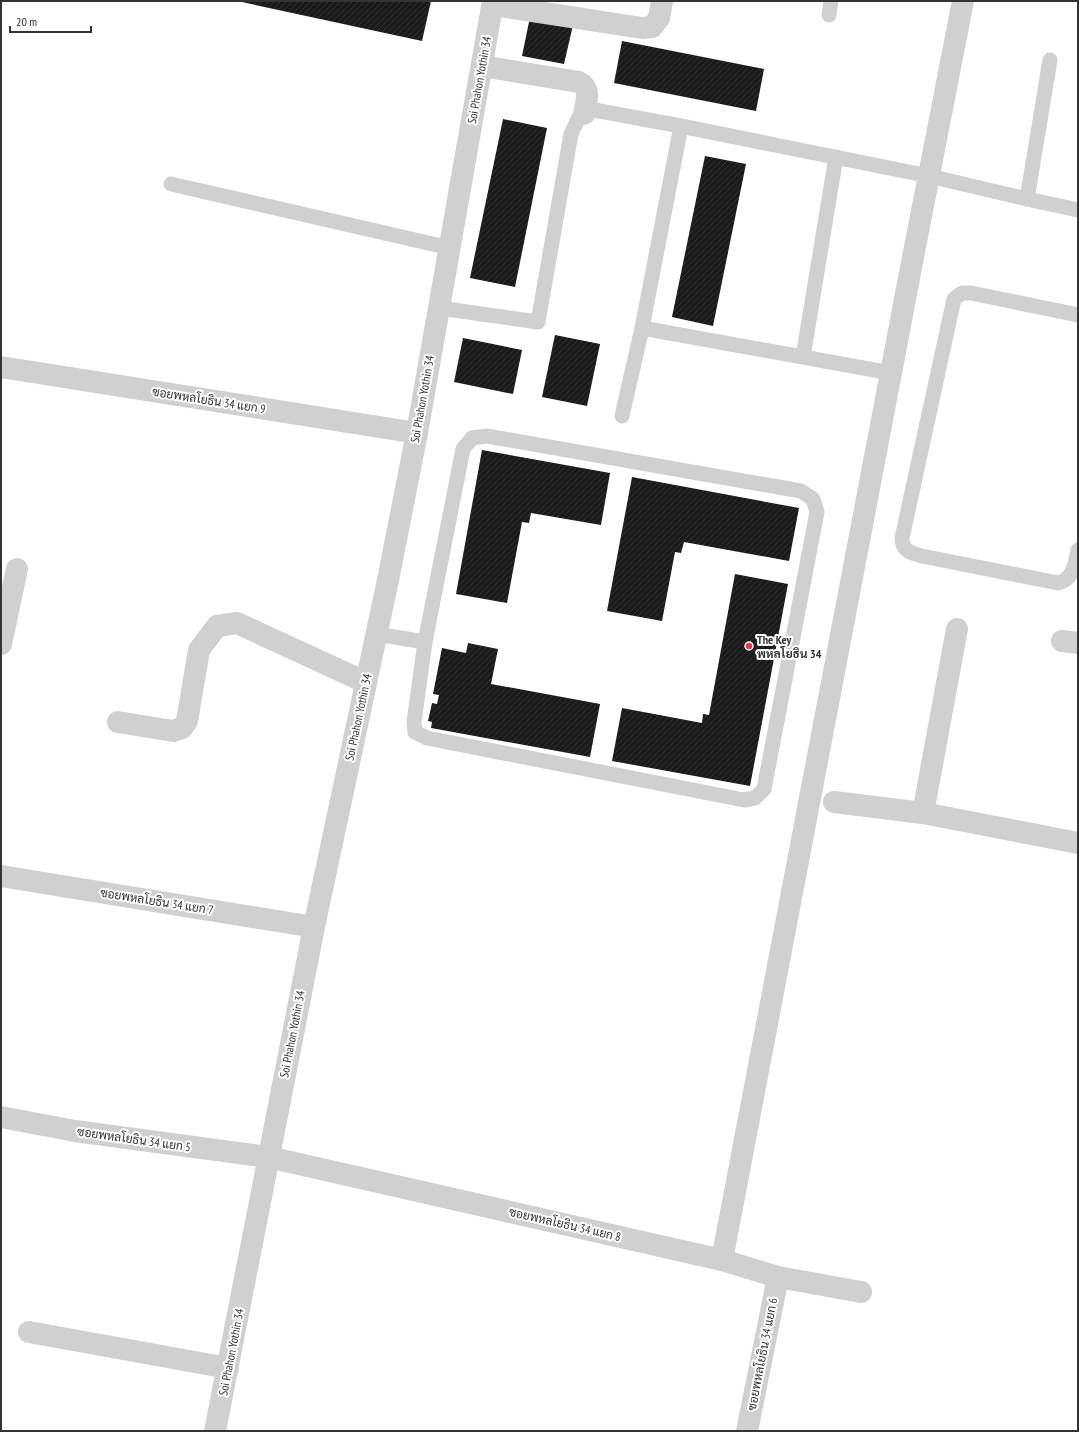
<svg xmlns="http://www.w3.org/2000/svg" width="1079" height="1432" font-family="'PT Sans Narrow',Sarabun,sans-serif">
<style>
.building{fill:url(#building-hatch)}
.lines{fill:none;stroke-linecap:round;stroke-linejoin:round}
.service{stroke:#d0d0d0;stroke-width:15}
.minor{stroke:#d0d0d0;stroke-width:22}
.poi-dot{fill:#e63946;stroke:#fff;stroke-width:1.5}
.labels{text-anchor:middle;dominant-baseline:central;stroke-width:4;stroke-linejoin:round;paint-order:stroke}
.street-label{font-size:12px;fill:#333;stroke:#fff}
.poi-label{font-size:12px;font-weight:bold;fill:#333;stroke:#fff;text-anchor:start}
</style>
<defs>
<pattern id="building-hatch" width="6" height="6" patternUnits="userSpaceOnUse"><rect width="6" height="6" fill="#1a1a1a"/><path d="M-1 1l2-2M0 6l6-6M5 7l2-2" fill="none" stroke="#333"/></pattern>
</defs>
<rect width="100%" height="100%" fill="#fff"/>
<g class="building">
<path d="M237,1H431L422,41Z"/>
<path d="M530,17L573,25L564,64L522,56Z"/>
<path d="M622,41L764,69L756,111L614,83Z"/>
<path d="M503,119L547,128L515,287L470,278Z"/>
<path d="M705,156L746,164L713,326L672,317Z"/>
<path d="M555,335L600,344L587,406L542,397Z"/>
<path d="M463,338L522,350L513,394L454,382Z"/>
<path d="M482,450L610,473L601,525L531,513L529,523L522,522L507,603L456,594Z"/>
<path d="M632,477L799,508L789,561L684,542L681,553L675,552L662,621L607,611Z"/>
<path d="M735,574L788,584L750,786L612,761L622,708L702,723L703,714L709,715Z"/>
<path d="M468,643L498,649L491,684L600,704L590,757L431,728L432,722L428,721L432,703L437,704L439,695L433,694L442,648L466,653Z"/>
</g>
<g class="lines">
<g class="service">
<path d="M829,15L831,1"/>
<path d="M681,126L642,328L891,373"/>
<path d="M171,184L450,248"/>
<path d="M1027,199L1050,60"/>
<path d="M439,308L538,322L571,134L579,117L594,110L681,126L929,176L1027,199L1078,210"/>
<path d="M1078,315L971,293H962L954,299L902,538C902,551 911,553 922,556L1058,583C1074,579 1075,563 1078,550"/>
<path d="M803,357L836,157"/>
<path d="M622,416L642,328"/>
<path d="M487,436L801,491L813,499L817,512L764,789L755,798L744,800L427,738L415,732L414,722L425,642L463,449L472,438Z"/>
<path d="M376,634L425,642"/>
</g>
<g class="minor">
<path d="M493,5L642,28L652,27L659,18L662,1"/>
<path d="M482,66L579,82C592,90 586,101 584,114"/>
<path d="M1,367L417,433"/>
<path d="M1062,641L1078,643"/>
<path d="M1,644L17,569"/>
<path d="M118,722L173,731L182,728L187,721L199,650L217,626L237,623L365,682"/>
<path d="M834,802L923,813L1078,843"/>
<path d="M923,813L957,629"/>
<path d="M1,876L314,927"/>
<path d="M1,1117L75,1131L268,1157L722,1260L778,1277L861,1292"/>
<path d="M722,1260L914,252L963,1"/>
<path d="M29,1332L228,1368"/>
<path d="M215,1431L314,927L388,580L417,433L493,1"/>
<path d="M747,1431L778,1277"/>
</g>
</g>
<circle class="poi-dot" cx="749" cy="646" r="4"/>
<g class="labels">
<g class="street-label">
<text transform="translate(479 80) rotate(-80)">Soi Phahon Yothin 34</text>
<text transform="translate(422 399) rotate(-80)">Soi Phahon Yothin 34</text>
<text transform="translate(209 400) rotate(9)">ซอยพหลโยธิน 34 แยก 9</text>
<text transform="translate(358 717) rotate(-78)">Soi Phahon Yothin 34</text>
<text transform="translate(157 901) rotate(9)">ซอยพหลโยธิน 34 แยก 7</text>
<text transform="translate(292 1034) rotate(-79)">Soi Phahon Yothin 34</text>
<text transform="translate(134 1139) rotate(8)">ซอยพหลโยธิน 34 แยก 5</text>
<text transform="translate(565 1224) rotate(13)">ซอยพหลโยธิน 34 แยก 8</text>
<text transform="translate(231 1352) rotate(-79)">Soi Phahon Yothin 34</text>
<text transform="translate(762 1354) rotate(-79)">ซอยพหลโยธิน 34 แยก 6</text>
</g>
<g class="poi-label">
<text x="757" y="639">The Key<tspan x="757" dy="14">พหลโยธิน 34</tspan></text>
</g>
</g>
<rect width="1079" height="1432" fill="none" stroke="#333333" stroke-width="4"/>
<path d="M10 26v6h81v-6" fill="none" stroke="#333333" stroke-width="2"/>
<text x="16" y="26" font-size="12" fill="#333333" stroke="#ffffff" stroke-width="3" paint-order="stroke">20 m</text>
</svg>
